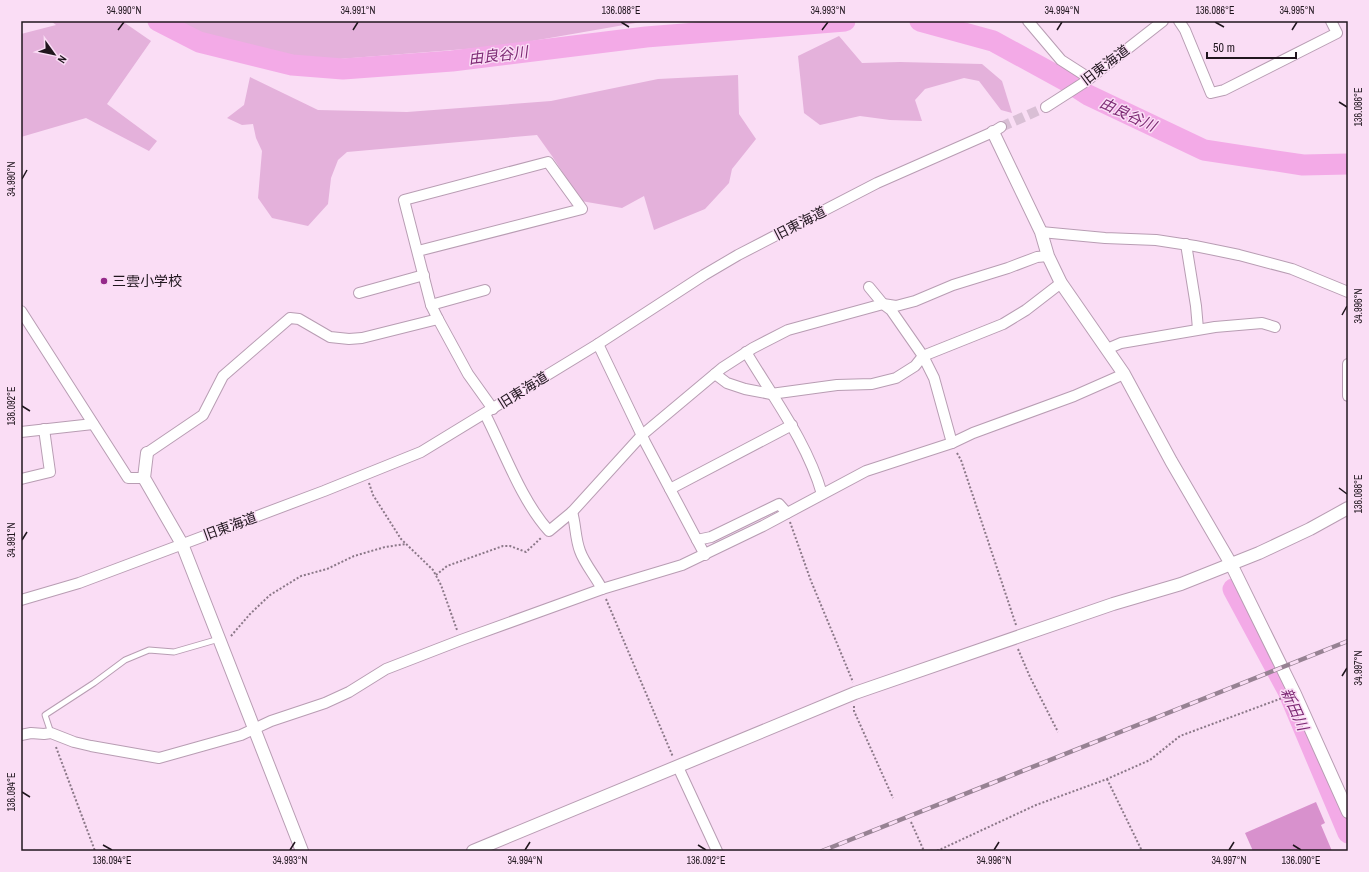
<svg xmlns="http://www.w3.org/2000/svg" width="1369" height="872" font-family="'Archivo Narrow','Noto Sans JP',sans-serif">
<style>
.green{fill:#e4b1db}
.lines{fill:none;stroke-linecap:round;stroke-linejoin:round}
.river{stroke:#f3aae7;stroke-width:21}
.building{fill:#d891cd}
.minor-tunnel{stroke:#d9bfd5;stroke-width:10;stroke-dasharray:10 5;stroke-linecap:butt}
.service-casing{stroke:#b89db3;stroke-width:7}
.minor-casing{stroke:#b89db3;stroke-width:12}
.tertiary-casing{stroke:#b89db3;stroke-width:14}
.path{stroke:#8b7888;stroke-width:2;stroke-dasharray:2 2;stroke-linecap:butt}
.service{stroke:#fff;stroke-width:5}
.minor{stroke:#fff;stroke-width:10}
.tertiary{stroke:#fff;stroke-width:12}
.rail-casing{stroke:#978293;stroke-width:4.5}
.rail{stroke:#faddf5;stroke-width:3;stroke-dasharray:9;stroke-linecap:butt}
.ticks{fill:none;stroke:#20161e;stroke-width:1.5}
.poi-dot{fill:#95298a;stroke:#faddf5;stroke-width:1.5}
.labels{text-anchor:middle;dominant-baseline:central;stroke-width:3;stroke-linejoin:round;paint-order:stroke}
.street-label{font-size:14px;fill:#20161e;stroke:#faddf5}
.poi-label{font-size:14px;fill:#20161e;stroke:#faddf5;text-anchor:start}
.water-label{font-size:15px;font-style:italic;fill:#7d2a74;stroke:#faddf5}
.neatline{fill:none;stroke:#20161e;stroke-width:1.5}
.ticks-label{font-size:10px;text-anchor:middle;fill:#20161e}
</style>
<rect width="100%" height="100%" fill="#faddf5"/>
<g class="green">
<path d="M51,21H122L151,41L107,104L157,141L149,151L86,118L21,137V34L56,25Z"/>
<path d="M177,21H647L504,46L301,62L199,34Z"/>
<path d="M839,36L862,63L900,62L982,64L1002,81L1012,113L1001,110L979,81L964,78L925,89L915,100L922,121L890,120L860,116L820,125L804,113L798,56Z"/>
<path d="M738,75L739,114L756,139L732,169L729,183L705,209L654,230L644,196L622,208L581,201L552,156L537,135L347,152L338,160L331,178L328,204L308,226L272,218L258,198L262,151L256,138L253,124L242,125L227,118L244,105L250,77L318,110L407,112L551,101L658,79Z"/>
</g>
<g class="lines">
<g class="river">
<path d="M158,21L199,42L292,65L343,69L452,61L646,37L845,21"/>
<path d="M920,21L993,41L1068,82L1088,95L1204,150L1303,165L1348,164"/>
<path d="M1233,589L1288,691L1348,833"/>
</g>
</g>
<path class="building" d="M1316,802L1325,823L1321,825L1332,851H1253L1245,833Z"/>
<g class="lines">
<path class="minor-tunnel" d="M1001,127L1046,107"/>
<g class="service-casing">
<path id="service" d="M51,733L45,715L94,683L125,660L149,650L174,652L219,639"/>
</g>
<g class="minor-casing">
<g id="minor">
<path d="M1028,21L1061,60L1089,78"/>
<path d="M1179,21L1185,30L1211,93L1224,90L1337,33L1331,21"/>
<path d="M1046,107L1085,82L1163,21"/>
<path d="M1041,232L1105,238L1156,240L1195,246L1239,255L1292,269L1348,292"/>
<path d="M1186,244L1196,306L1198,329"/>
<path d="M418,251L582,209L548,162L404,200L431,305L438,319L468,374L493,409"/>
<path d="M359,293L424,275"/>
<path d="M431,305L485,290"/>
<path d="M21,311L128,478H144"/>
<path d="M598,344L645,442L705,555"/>
<path d="M1107,349L1121,343L1215,327L1262,323L1275,327"/>
<path d="M746,352C774,399 807,442 822,494"/>
<path d="M1348,364V396"/>
<path d="M715,374L727,383L745,389L771,394L837,385L872,384L896,378L915,366L923,356L891,310L883,304L869,287"/>
<path d="M485,414C504,451 521,500 549,531L572,512C576,525 575,538 580,551C584,563 596,577 602,589"/>
<path d="M21,432L93,424"/>
<path d="M952,443L934,378L923,356L1003,324L1026,310L1061,283"/>
<path d="M147,453L203,415L223,376L290,318L299,319L330,337L349,339L362,338L438,319"/>
<path d="M21,479L50,472L44,429"/>
<path d="M670,489L792,425"/>
<path d="M572,512L642,435L722,368L753,348L788,330L883,304L896,306L915,301L953,285L1008,268L1037,257L1048,256"/>
<path d="M697,540L711,537L779,504L787,513"/>
<path d="M21,600L79,583L324,491L421,452L598,344L704,275L738,255L877,183L993,132L1001,127"/>
<path d="M21,735L31,733L44,734L51,733L74,742L91,746L159,758L241,735L271,721L325,703L349,692L386,669L461,640L602,589L682,565L763,526L866,471L952,443L973,433L1074,396L1124,374"/>
<path d="M678,767L717,851"/>
</g>
</g>
<g class="tertiary-casing">
<g id="tertiary">
<path d="M993,132L1041,232L1048,256L1061,283L1124,374L1171,461L1231,564L1295,694L1348,812"/>
<path d="M147,453L144,478L182,544L302,851"/>
<path d="M473,851L855,693L1113,604L1181,584L1259,553L1310,529L1348,508"/>
</g>
</g>
<g class="path">
<path d="M957,453L961,460L1016,625"/>
<path d="M369,483L373,495L401,539L433,570L441,585L457,630"/>
<path d="M790,522L811,581L853,682"/>
<path d="M436,575L447,566L503,546H510L526,552L542,537"/>
<path d="M606,599L673,757"/>
<path d="M231,636L250,614L270,595L301,576L327,569L354,556L385,547L406,544"/>
<path d="M1018,649L1030,677L1058,732"/>
<path d="M854,706V711L893,798"/>
<path d="M56,747L95,851"/>
<path d="M1107,779L1142,851"/>
<path d="M911,822L924,851"/>
<path d="M937,851L1036,805L1107,779L1150,760L1180,736L1285,697"/>
</g>
<use href="#service" class="service"/>
<use href="#minor" class="minor"/>
<use href="#tertiary" class="tertiary"/>
<g class="rail-casing">
<path id="rail" d="M822,851L1348,641"/>
</g>
<use href="#rail" class="rail"/>
</g>
<path class="ticks" d="M621,22L629,27M1215,22L1224,27M118,30L124,22M353,30L358,22M822,30L828,22M1057,30L1062,22M1292,30L1297,22M1339,102L1347,107M22,179L27,170M1342,315L1347,306M22,406L30,411M1339,488L1347,494M22,540L27,532M1342,676L1347,668M22,792L30,797M103,845L112,850M698,845L706,850M1293,845L1301,850M290,850L295,842M525,850L530,842M994,850L999,842M1229,850L1234,842"/>
<circle class="poi-dot" cx="104" cy="281" r="4"/>
<g class="labels">
<g class="street-label">
<text transform="translate(1105 65) rotate(-37)">旧東海道</text>
<text transform="translate(800 223) rotate(-27)">旧東海道</text>
<text transform="translate(523 390) rotate(-32)">旧東海道</text>
<text transform="translate(230 526) rotate(-20)">旧東海道</text>
</g>
<g class="poi-label">
<text x="112" y="281">三雲小学校</text>
</g>
<g class="water-label">
<text transform="translate(498 55) rotate(-7)">由良谷川</text>
<text transform="translate(1128 114) rotate(25)">由良谷川</text>
<text transform="translate(1295 709) rotate(66)">新田川</text>
</g>
</g>
<rect width="1369" height="872" fill="none" stroke="#faddf5" stroke-width="44"/>
<g transform="translate(54 54) rotate(123)" stroke="#faddf5" stroke-width="3" paint-order="stroke">
<path d="M0-3L7 15L0 10L-7 15Z" fill="#20161e"/>
<text y="-6" font-size="11" font-weight="bold" text-anchor="middle" fill="#20161e">N</text>
</g>
<path d="M1207 52v6h89v-6" fill="none" stroke="#20161e" stroke-width="2"/>
<text x="1213" y="52" font-size="12" fill="#20161e" stroke="#faddf5" stroke-width="3" paint-order="stroke">50 m</text>
<rect x="22" y="22" width="1325" height="828" class="neatline"/>
<g class="ticks-label">
<text x="124" y="14">34.990°N</text>
<text x="358" y="14">34.991°N</text>
<text x="621" y="14">136.088°E</text>
<text x="828" y="14">34.993°N</text>
<text x="1062" y="14">34.994°N</text>
<text x="1215" y="14">136.086°E</text>
<text x="1297" y="14">34.995°N</text>
<text transform="translate(1358 107) rotate(-90)" y="4">136.086°E</text>
<text transform="translate(11 179) rotate(-90)" y="4">34.990°N</text>
<text transform="translate(1358 306) rotate(-90)" y="4">34.996°N</text>
<text transform="translate(11 406) rotate(-90)" y="4">136.092°E</text>
<text transform="translate(1358 494) rotate(-90)" y="4">136.088°E</text>
<text transform="translate(11 540) rotate(-90)" y="4">34.991°N</text>
<text transform="translate(1358 668) rotate(-90)" y="4">34.997°N</text>
<text transform="translate(11 792) rotate(-90)" y="4">136.094°E</text>
<text x="112" y="864">136.094°E</text>
<text x="290" y="864">34.993°N</text>
<text x="525" y="864">34.994°N</text>
<text x="706" y="864">136.092°E</text>
<text x="994" y="864">34.996°N</text>
<text x="1229" y="864">34.997°N</text>
<text x="1301" y="864">136.090°E</text>
</g>
</svg>
